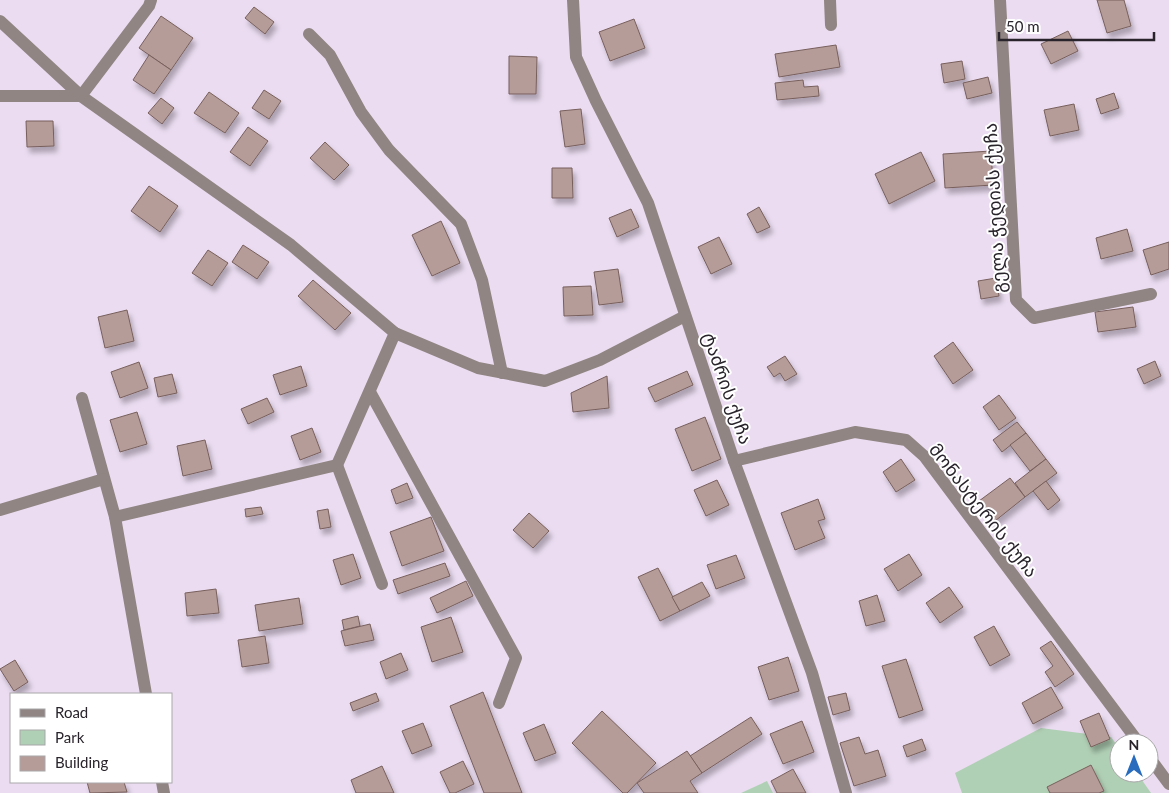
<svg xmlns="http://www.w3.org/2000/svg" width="1169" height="793" font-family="Lato,'Noto Sans Georgian',sans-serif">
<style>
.green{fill:#b0d0b5}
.building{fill:#b69c99;stroke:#775f5c;filter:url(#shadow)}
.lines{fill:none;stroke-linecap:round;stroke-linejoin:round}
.minor{stroke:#908582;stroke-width:12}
.labels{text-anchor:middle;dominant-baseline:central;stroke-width:4;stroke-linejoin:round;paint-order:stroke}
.street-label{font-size:18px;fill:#29242b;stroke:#fff}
</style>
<defs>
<filter id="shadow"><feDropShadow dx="3" dy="5.5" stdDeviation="2.5" flood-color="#0004"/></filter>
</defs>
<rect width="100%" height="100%" fill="#ebdcf1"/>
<g class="green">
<path d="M1041,728L1111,737L1119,748V773H1137L1151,793H962L955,773Z"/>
<path d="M767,781L773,793H741Z"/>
</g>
<g class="building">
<path d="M1097,0H1124L1131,26L1107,33Z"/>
<path d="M254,7L274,22L265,34L245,18Z"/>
<path d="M161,16L193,38L171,70L139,48Z"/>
<path d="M634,19L645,48L610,61L599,32Z"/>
<path d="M1068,31L1078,51L1051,64L1041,44Z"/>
<path d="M836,45L840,67L779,77L775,54Z"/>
<path d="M149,55L171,70L154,94L133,80Z"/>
<path d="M509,56L537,57L536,94H509Z"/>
<path d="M962,61L965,79L944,83L941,64Z"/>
<path d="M988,77L992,93L967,99L963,83Z"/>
<path d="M803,80L804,87L818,86L819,96L777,100L775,83Z"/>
<path d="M264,90L281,101L269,119L252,108Z"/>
<path d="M209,92L239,113L225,133L194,113Z"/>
<path d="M1114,93L1119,108L1101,114L1096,99Z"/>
<path d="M161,98L174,108L162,124L148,113Z"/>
<path d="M1074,104L1079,130L1050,136L1044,110Z"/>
<path d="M581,109L585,144L565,147L560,111Z"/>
<path d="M26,121H53L54,146L27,147Z"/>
<path d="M248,127L268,141L250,166L230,152Z"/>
<path d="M325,142L349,165L334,180L310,158Z"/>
<path d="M991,151L993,185L945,188L943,154Z"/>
<path d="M921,152L935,181L889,204L875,174Z"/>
<path d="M552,168H572L573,198H552Z"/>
<path d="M149,186L178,206L160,232L131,211Z"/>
<path d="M759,207L770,227L757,233L747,214Z"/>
<path d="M631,209L639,227L617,237L609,218Z"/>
<path d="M441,221L460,263L432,276L412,235Z"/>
<path d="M1127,229L1133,251L1101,259L1096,238Z"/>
<path d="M719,237L732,264L711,274L698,247Z"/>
<path d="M1169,242V269L1151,275L1143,250Z"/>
<path d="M243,245L269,262L257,279L232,262Z"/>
<path d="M208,250L228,263L212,286L192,273Z"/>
<path d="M618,269L623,302L599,305L594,272Z"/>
<path d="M996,278L999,296L981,299L978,281Z"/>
<path d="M313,280L351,313L335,330L298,296Z"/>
<path d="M591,286L593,315L564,316L563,287Z"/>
<path d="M1133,307L1136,327L1098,332L1095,312Z"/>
<path d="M127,310L134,341L105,348L98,317Z"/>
<path d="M953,342L973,370L953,384L934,356Z"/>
<path d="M785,356L797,374L785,381L780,373L774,377L767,367Z"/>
<path d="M1155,361L1161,376L1144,384L1137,369Z"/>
<path d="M139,362L148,388L120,398L111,372Z"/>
<path d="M301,366L307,386L280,395L273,375Z"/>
<path d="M687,371L693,385L655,402L648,388Z"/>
<path d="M172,374L177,393L158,397L154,378Z"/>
<path d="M607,376L609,408L573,412L571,393Z"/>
<path d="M999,395L1016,418L999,430L983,407Z"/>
<path d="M267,398L274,412L248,424L241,409Z"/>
<path d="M137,412L147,444L120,452L110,420Z"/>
<path d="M705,417L721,459L692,471L675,429Z"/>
<path d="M1017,422L1026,433L1002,452L993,440Z"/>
<path d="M312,428L321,452L300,460L291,436Z"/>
<path d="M1026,433L1046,459L1030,471L1010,445Z"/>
<path d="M205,440L212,469L183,476L177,446Z"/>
<path d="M901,459L915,480L896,492L883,472Z"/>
<path d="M1046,459L1057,473L1025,497L1015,483Z"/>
<path d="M1010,478L1025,497L995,521L979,501Z"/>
<path d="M717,480L729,505L706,516L694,490Z"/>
<path d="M1046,481L1060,500L1048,510L1033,491Z"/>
<path d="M407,483L413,498L396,504L391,490Z"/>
<path d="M818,499L825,519L818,521L825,538L795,550L781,513Z"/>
<path d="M261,507L263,514L246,517L245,509Z"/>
<path d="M328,509L331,527L320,529L317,511Z"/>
<path d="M529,513L549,531L533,548L513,530Z"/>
<path d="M431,517L444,551L402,566L390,532Z"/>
<path d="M353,554L361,578L341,585L333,560Z"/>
<path d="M909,554L922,575L898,591L884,569Z"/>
<path d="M736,555L745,578L716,589L707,565Z"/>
<path d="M445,563L450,576L398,594L393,580Z"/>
<path d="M658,568L680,611L660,621L638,577Z"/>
<path d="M466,581L473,596L437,613L430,598Z"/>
<path d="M702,582L710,596L680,611L672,597Z"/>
<path d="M949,587L963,607L940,623L926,603Z"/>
<path d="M216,589L219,613L187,616L185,593Z"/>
<path d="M877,595L885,621L866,626L859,601Z"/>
<path d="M299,598L303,624L259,631L255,605Z"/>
<path d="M358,616L360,626L344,630L342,620Z"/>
<path d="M451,617L463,652L432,662L421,627Z"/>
<path d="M370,624L374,640L345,646L341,631Z"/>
<path d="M994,626L1010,655L990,666L974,637Z"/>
<path d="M265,636L269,663L242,667L238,640Z"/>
<path d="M1051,641L1074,674L1055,687L1045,672L1053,666L1040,648Z"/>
<path d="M401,653L408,670L386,679L380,662Z"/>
<path d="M788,657L799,691L769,700L758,667Z"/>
<path d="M906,659L923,710L899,718L882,666Z"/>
<path d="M15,660L28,682L14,691L0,669Z"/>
<path d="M1051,687L1063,708L1033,724L1022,703Z"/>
<path d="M483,692L522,793H484L450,706Z"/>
<path d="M376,693L379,701L353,711L350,703Z"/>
<path d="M846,693L850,710L833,715L828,697Z"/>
<path d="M602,711L656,763L627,793H623L572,743Z"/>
<path d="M1099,713L1110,739L1091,747L1080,721Z"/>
<path d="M751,717L762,734L702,773L690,756Z"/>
<path d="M802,721L814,752L783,764L770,734Z"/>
<path d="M423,723L432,746L412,754L402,731Z"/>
<path d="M544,724L556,753L535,761L523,733Z"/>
<path d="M859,737L865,754L878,750L886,776L854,786L840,743Z"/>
<path d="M922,739L926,750L907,757L903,746Z"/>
<path d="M687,751L702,773L690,781L698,793H644L637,783Z"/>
<path d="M463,761L474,784L455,793H450L440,772Z"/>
<path d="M1091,765L1104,791L1099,793H1050L1047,787Z"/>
<path d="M382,766L394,793H356L351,780Z"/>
<path d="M793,769L806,793H777L771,781Z"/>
<path d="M87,782H124L127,792L90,793Z"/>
</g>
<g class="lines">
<g class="minor">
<path d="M573,0L576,57L596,101L648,203L734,461L812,673L846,793"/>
<path d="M830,0L831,25"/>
<path d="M1000,0L1016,300L1034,318L1151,294"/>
<path d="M0,21L81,96L291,245L395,333L478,368L545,381L600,360L685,316"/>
<path d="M309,34L330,55L361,112L389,150L461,224L482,280L502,373"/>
<path d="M0,96H81"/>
<path d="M81,96L149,6L151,0"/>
<path d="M370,392L516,658L499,703"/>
<path d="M82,398L115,517"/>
<path d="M734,461L855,432L906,440L924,456L1139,743"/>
<path d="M337,465L382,584"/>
<path d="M0,510L104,479"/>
<path d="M146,694L115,517L337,465L395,333"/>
<path d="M1149,757L1169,784"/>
<path d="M162,782L164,793"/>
</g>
</g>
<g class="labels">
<g class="street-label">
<text transform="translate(994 208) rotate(-93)">გელა ჭედიას ქუჩა</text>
<text transform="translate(728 388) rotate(71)">ტაძრის ქუჩა</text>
<text transform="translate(984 510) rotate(52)">მონასტერის ქუჩა</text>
</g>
</g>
<rect x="10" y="693" width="162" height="90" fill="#ffffff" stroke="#a9a7aa"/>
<rect x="20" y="709" width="25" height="8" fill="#908582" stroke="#a9a7aa"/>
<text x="55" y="718" font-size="15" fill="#29242b">Road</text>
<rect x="20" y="730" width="25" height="15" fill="#b0d0b5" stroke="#a9a7aa"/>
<text x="55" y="743" font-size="15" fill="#29242b">Park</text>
<rect x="20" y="756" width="25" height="15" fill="#b69c99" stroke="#a9a7aa"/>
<text x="55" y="768" font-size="15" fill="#29242b">Building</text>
<g transform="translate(1134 758)"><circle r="24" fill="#ffffff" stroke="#a9a7aa"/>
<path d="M0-4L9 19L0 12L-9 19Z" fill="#296cbd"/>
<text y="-8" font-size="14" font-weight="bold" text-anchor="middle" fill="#29242b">N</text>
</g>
<path d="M999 32v8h155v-8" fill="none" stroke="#29242b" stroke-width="2.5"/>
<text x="1006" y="32" font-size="15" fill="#29242b" stroke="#ffffff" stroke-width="4" paint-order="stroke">50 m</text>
</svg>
